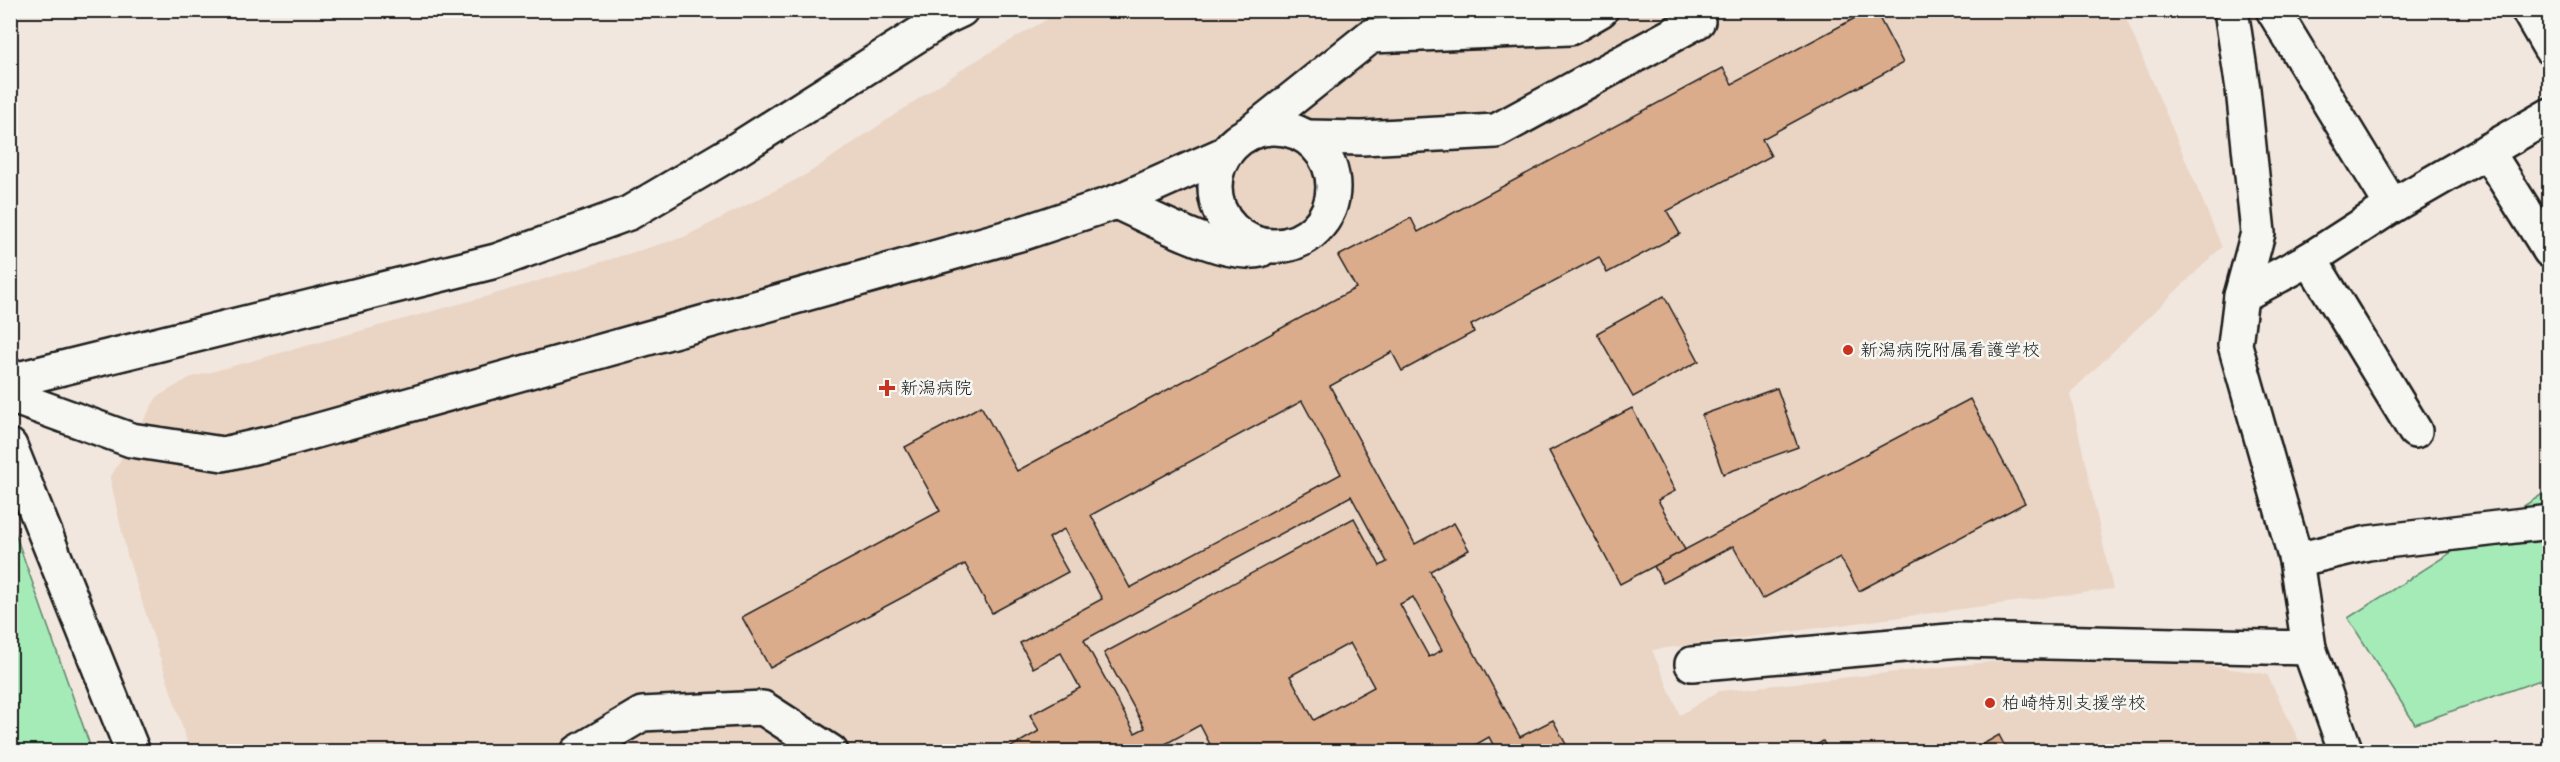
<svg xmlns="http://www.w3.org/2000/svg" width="2560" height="762" font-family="Pangolin,'Klee One',sans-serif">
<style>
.built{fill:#ead5c5}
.green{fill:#a5ebb8;stroke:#60846a;stroke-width:1.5}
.building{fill:#dbac8c;stroke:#1c1c1c;stroke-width:1.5;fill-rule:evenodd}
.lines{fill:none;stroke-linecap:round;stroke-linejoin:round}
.minor-casing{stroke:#1c1c1c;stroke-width:38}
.minor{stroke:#f6f6f2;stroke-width:33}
.poi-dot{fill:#c8321e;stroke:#f6f6f2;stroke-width:2}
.labels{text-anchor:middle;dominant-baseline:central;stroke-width:5;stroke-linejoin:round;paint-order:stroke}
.poi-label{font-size:18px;fill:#1c1c1c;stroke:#f6f6f2;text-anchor:start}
</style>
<rect width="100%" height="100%" fill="#f1e7de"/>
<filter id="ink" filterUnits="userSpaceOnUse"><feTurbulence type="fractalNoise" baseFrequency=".0167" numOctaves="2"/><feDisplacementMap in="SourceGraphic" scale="12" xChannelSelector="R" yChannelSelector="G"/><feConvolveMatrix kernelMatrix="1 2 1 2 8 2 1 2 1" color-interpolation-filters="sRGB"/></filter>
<g filter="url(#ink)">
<path class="built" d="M1061,11H2123L2222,247L2070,393L2113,589L1652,650L1680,715L1719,691L2007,660L2204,665L2267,674L2304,751H190L127,555L110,478L157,397L189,378L488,296L684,237L807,174L967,66Z"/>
<g class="green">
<path d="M2549,490V677L2415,724L2348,618Z"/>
<path d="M11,522L92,751H11Z"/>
</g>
<g class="building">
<path d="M1870,10H1875L1903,63L1762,139L1771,156L1667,211L1680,234L1607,273L1599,257L1471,325L1474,332L1402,371L1392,352L1330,386L1415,544L1454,523L1469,550L1430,571L1520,737L1553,720L1570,752H1497L1489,737L1463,752H1214L1200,725L1156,749L1157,752H1002L1039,731L1030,715L1080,688L1061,653L1033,668L1020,643L1102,599L1064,529L1049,538L1068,572L992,613L965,564L770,668L742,617L940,511L905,447L981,406L1017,471L1356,288L1338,256L1411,218L1418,232L1723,68L1732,84ZM1302,401L1341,474L1130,588L1091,515ZM1351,496L1387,562L1380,566L1354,518L1104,653L1145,728L1135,733L1084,640ZM1413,597L1442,650L1429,657L1400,604ZM1350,643L1374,687L1314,720L1290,676Z"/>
<path d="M1664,296L1699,361L1633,397L1597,333Z"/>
<path d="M1777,388L1798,447L1723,474L1702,415Z"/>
<path d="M1970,399L2025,503L1859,591L1840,557L1762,599L1733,546L1663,583L1654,566Z"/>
<path d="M1632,408L1675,491L1658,500L1685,550L1620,584L1549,451Z"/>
<path d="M1999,735L2008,752H1969Z"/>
<path d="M1823,741L1829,752H1805Z"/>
</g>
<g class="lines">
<g class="minor-casing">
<g id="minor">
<path d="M2231,10L2243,89L2258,233L2241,296L2235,345L2296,560L2309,648L2346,752"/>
<path d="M2273,10L2392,206"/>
<path d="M2528,10L2550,48"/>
<circle cx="1274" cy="187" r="59"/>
<path d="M1252,131L1371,36L1570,28L1601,10"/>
<path d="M1307,137L1362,138L1496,131L1698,21"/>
<path d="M2487,151L2550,251"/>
<path d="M1116,202C1151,217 1225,259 1260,250"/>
<path d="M2310,259L2415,431"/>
<path d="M2241,296L2310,259L2392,206L2550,115"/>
<path d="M10,381L496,261L629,213L736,150L946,17L961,10"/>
<path d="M10,396L131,440L223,454L280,441L1023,233L1116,202L1224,154"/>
<path d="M10,446L133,752"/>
<path d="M2296,560L2368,543L2550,522"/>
<path d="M1692,664L1960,640L2309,648"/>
<path d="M578,752L642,714L763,708L831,752"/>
</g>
</g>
<use href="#minor" class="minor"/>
</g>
</g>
<g class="poi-dot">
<circle cx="1848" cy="350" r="6"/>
<path d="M884 379h6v6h6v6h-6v6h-6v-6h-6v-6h6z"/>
<circle cx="1990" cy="703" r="6"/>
</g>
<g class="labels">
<g class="poi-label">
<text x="1860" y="350">新潟病院附属看護学校</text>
<text x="900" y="388">新潟病院</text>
<text x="2002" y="703">柏崎特別支援学校</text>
</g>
</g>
<rect width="2560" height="762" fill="none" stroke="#f6f6f2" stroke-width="36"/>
<rect x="18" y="18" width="2524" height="726" fill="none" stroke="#1c1c1c" stroke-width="2" filter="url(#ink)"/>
</svg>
